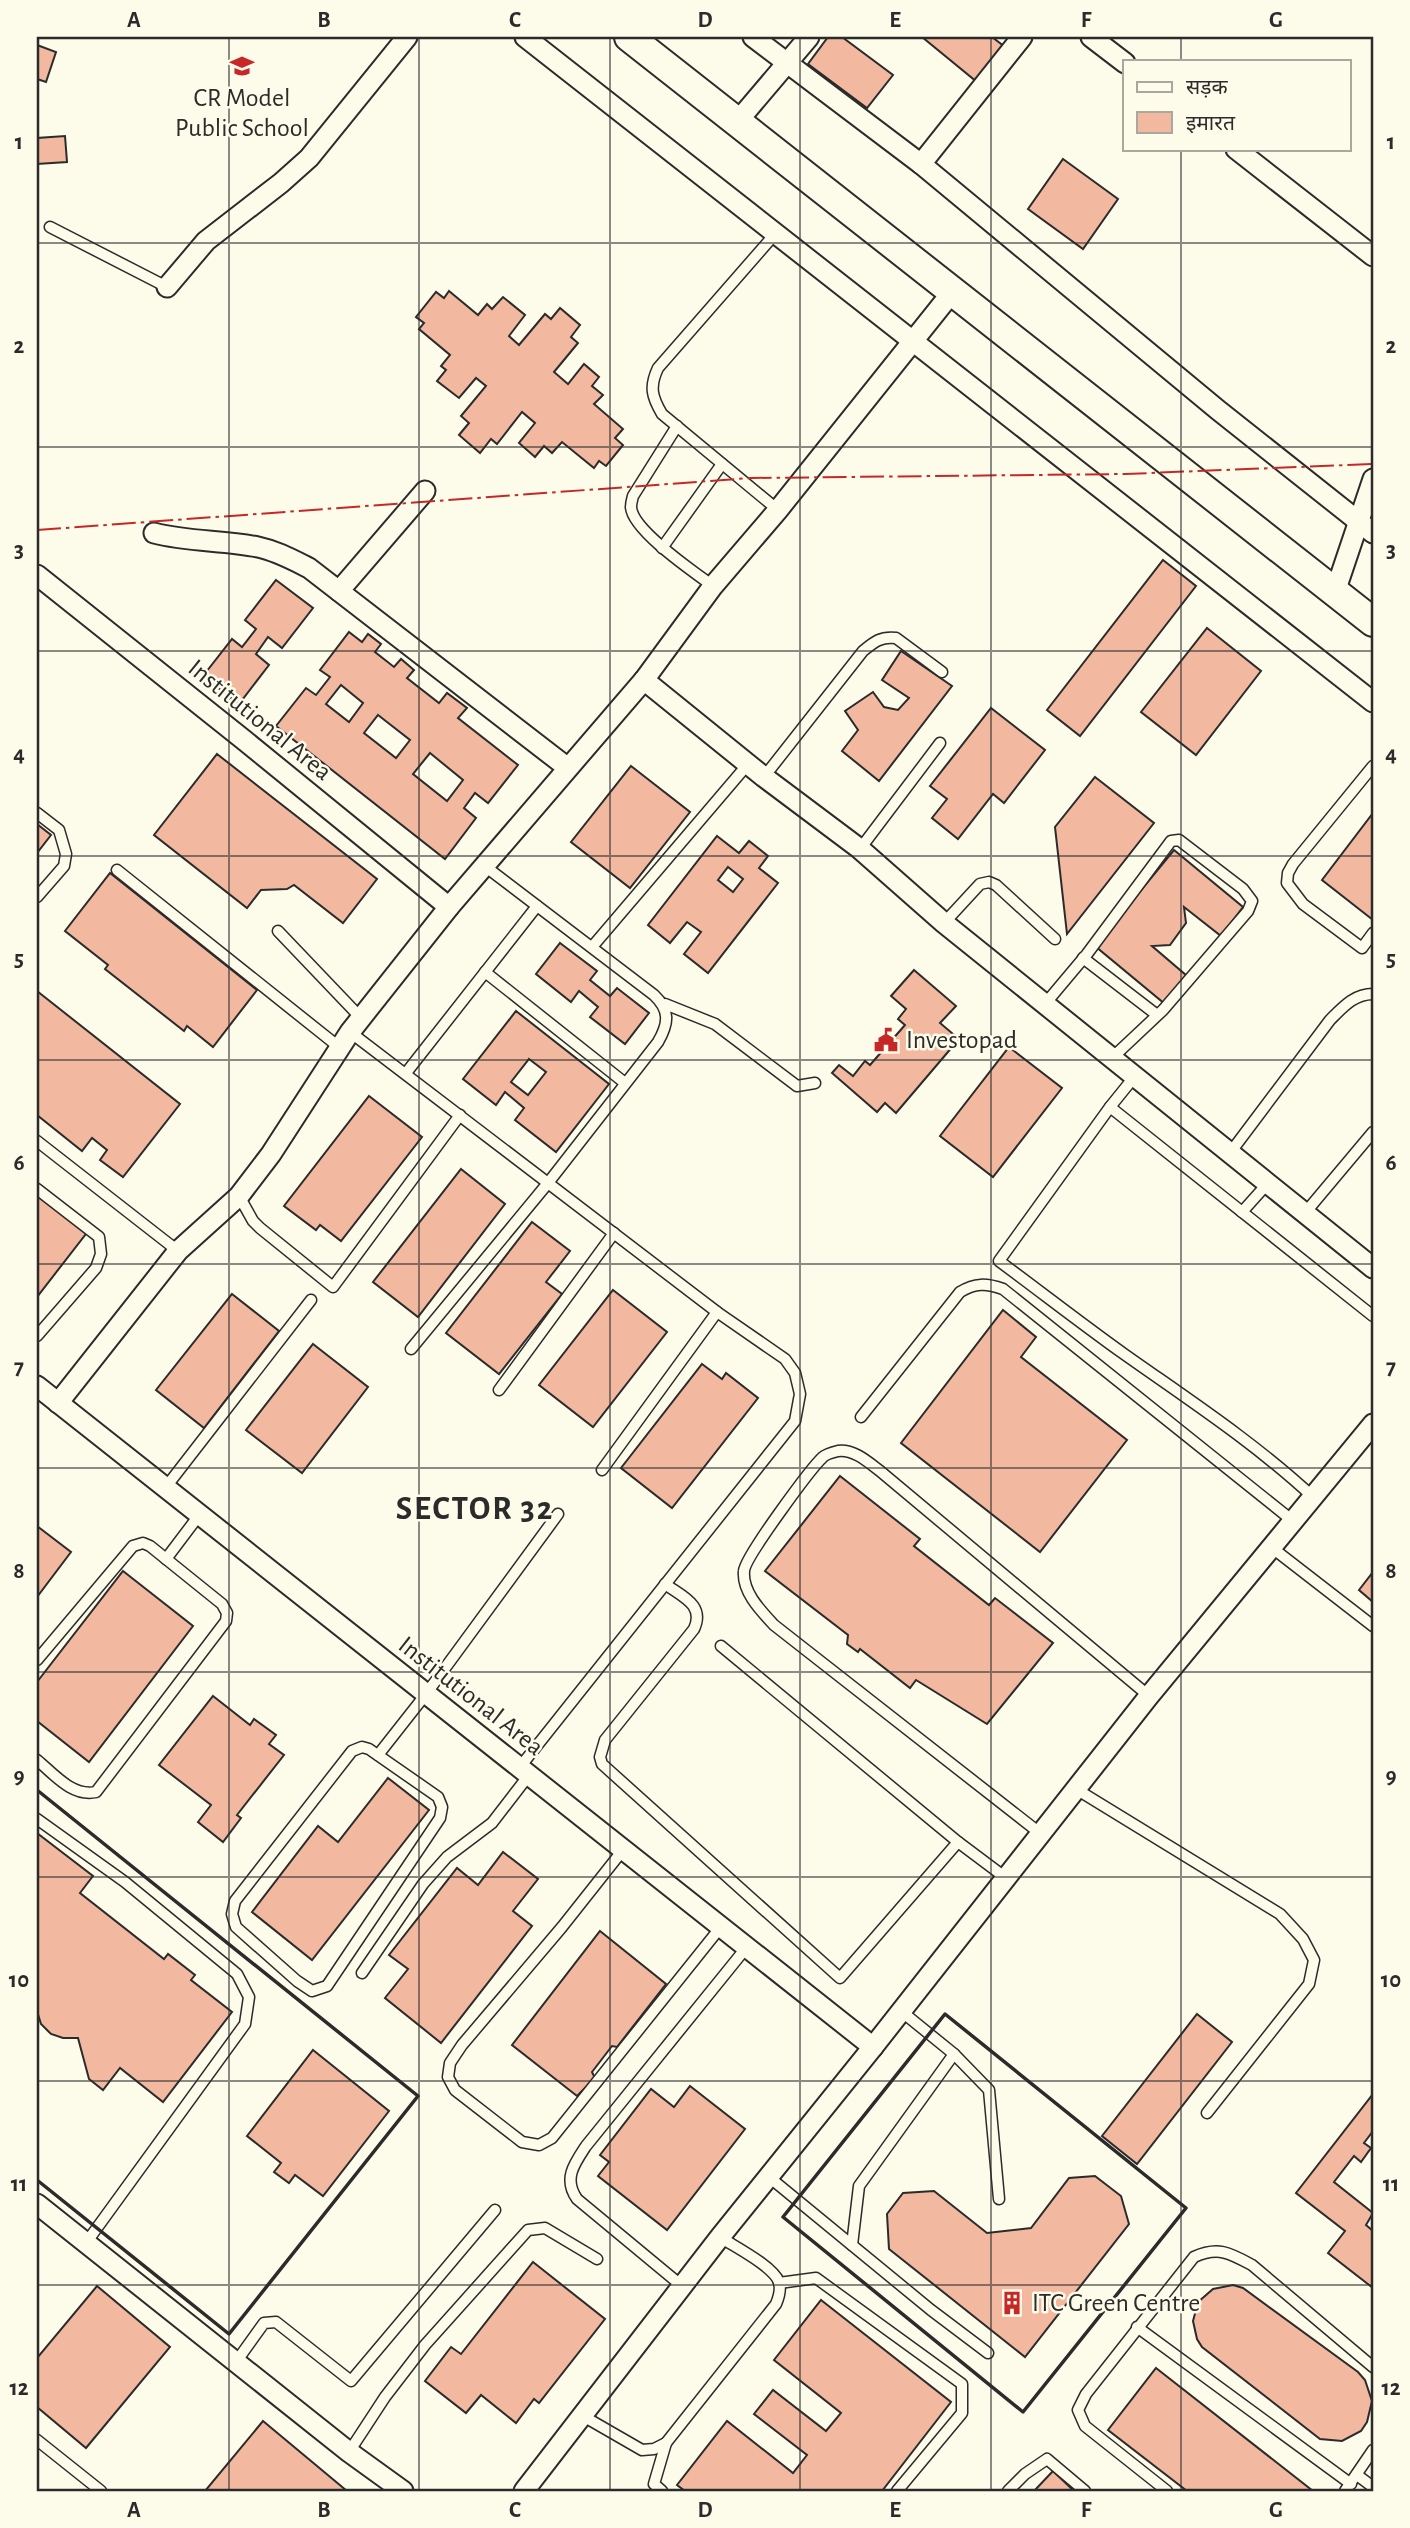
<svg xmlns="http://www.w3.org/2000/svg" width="1410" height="2528" font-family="'Alegreya Sans','Noto Sans Devanagari',sans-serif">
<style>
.building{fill:#f2b8a0;stroke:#2b2b2b;stroke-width:2;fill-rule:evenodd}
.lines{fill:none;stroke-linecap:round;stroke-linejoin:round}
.lane-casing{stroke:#2b2b2b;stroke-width:13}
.street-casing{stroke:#2b2b2b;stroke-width:23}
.secondary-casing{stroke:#2b2b2b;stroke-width:32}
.lane{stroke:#fdfbea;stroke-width:10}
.street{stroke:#fdfbea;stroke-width:19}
.secondary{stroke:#fdfbea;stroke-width:28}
.wall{stroke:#2b2b2b;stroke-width:3.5}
.power{stroke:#c62828;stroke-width:2;stroke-dasharray:24 5 3.5 5;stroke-linecap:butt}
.grid{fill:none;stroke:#2b2b2b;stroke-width:2;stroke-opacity:0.55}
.labels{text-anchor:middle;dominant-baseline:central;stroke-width:5;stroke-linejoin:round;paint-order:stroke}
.poi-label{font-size:26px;fill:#2b2b2b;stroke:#fdfbea;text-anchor:start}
.street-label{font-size:26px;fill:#2b2b2b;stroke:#fdfbea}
.district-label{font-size:33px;font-weight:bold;letter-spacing:2px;fill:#2b2b2b;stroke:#fdfbea}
.neatline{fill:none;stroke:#2b2b2b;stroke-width:2.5}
.grid-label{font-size:23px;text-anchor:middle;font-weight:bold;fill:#2b2b2b}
</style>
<rect width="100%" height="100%" fill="#fdfbea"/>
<g class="building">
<path d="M828,37H842L893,75L867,108L808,64Z"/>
<path d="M922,37H992L1005,47L977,82Z"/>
<path d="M37,45L56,52L46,82L37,79Z"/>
<path d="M65,136L67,162L37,164V138Z"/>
<path d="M1063,159L1118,199L1083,249L1028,209Z"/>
<path d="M449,291L478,315L487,304L492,309L503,297L525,315L509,336L519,345L545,314L551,319L560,308L580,325L571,337L578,343L554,372L568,384L584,364L599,377L592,386L603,395L594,404L623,429L615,438L623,445L606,466L599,461L594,468L562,442L552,453L544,446L535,457L519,443L535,423L522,412L497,444L491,439L480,453L459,435L469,423L461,416L486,386L476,378L459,398L437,381L446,370L441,366L450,355L419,329L424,323L416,317L436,292L444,298Z"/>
<path d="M1163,560L1196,586L1080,736L1047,710Z"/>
<path d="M276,580L313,608L282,648L268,637L256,654L269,665L239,704L203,676L232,639L242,647L256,629L245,620Z"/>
<path d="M1207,628L1261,671L1196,755L1141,712Z"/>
<path d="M349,632L362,642L368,634L381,644L375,652L394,667L401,659L414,670L407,678L439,703L447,693L467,708L458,718L518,765L488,803L475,793L464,808L476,818L445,859L276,726L306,688L316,695L330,677L320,670ZM341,685L363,703L349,722L326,704ZM378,715L410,740L396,758L364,733ZM430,753L463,780L447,801L413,774Z"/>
<path d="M901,651L952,686L879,781L842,751L858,730L845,711L873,692L884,707L898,710L909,698L882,680Z"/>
<path d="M991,708L1045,750L1004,803L993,794L958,839L932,818L947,799L930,786Z"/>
<path d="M217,754L377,879L343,923L294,885L287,889L261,890L247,908L154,835Z"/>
<path d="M631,766L690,812L630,888L571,842Z"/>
<path d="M1095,777L1154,823L1067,934L1055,827Z"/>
<path d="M1373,813V920L1322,880Z"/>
<path d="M37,824L51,835L37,853Z"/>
<path d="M717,836L739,853L749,841L768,856L759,868L778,883L708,973L684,954L701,932L687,922L670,943L648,925ZM728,867L743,879L733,892L718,880Z"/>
<path d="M1174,850L1243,907L1221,936L1184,907L1186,923L1170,945L1152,946L1187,976L1165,1004L1095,946Z"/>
<path d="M110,873L257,990L213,1047L187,1026L184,1031L105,969L108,965L65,931Z"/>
<path d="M560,943L597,971L590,980L610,996L617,988L649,1013L625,1044L590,1017L598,1007L579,991L571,1002L536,974Z"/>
<path d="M914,970L956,1006L940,1023L959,1039L896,1113L885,1103L877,1112L832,1073L839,1065L853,1076L865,1061L870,1065L905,1025L898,1019L906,1009L891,996Z"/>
<path d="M37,991L180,1104L123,1177L100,1160L107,1150L92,1138L82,1151L37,1115Z"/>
<path d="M516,1011L609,1084L556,1152L515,1120L524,1108L505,1092L496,1105L463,1079ZM529,1059L546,1072L528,1095L511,1082Z"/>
<path d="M1009,1047L1062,1088L993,1177L940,1136Z"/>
<path d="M369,1096L422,1137L341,1241L320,1225L316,1230L284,1206Z"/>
<path d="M461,1169L505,1204L418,1317L373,1282Z"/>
<path d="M37,1195L89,1230L37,1297Z"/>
<path d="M532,1222L570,1251L546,1282L562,1294L499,1374L446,1333Z"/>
<path d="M613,1290L667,1332L593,1427L539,1385Z"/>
<path d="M232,1294L279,1331L204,1428L156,1390Z"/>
<path d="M1003,1310L1036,1337L1021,1357L1127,1440L1040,1552L901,1443Z"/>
<path d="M313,1344L368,1387L302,1473L246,1430Z"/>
<path d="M702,1364L722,1379L726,1373L758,1398L672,1508L621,1468Z"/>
<path d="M840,1476L920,1539L914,1546L989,1605L995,1598L1053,1643L987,1724L916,1680L910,1688L860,1649L858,1652L847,1644L848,1635L765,1571Z"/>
<path d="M37,1526L71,1552L37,1597Z"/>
<path d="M123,1571L193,1626L89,1762L37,1721V1682Z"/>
<path d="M1373,1572V1602L1359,1590Z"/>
<path d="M213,1696L250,1725L254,1719L276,1735L269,1744L284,1755L237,1815L241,1818L223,1842L198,1822L211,1805L159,1765Z"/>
<path d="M388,1778L429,1810L312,1960L252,1912L318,1826L338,1842Z"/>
<path d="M37,1833L93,1876L80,1893L164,1959L168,1954L195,1975L191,1980L232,2012L163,2102L120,2068L103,2090L89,2079L78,2038H63L51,2034L41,2024L37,2011Z"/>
<path d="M503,1852L538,1879L513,1911L532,1926L441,2043L385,1998L408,1969L389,1955L457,1868L478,1885Z"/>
<path d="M600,1931L666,1984L617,2047L612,2046L592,2072L595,2078L577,2096L512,2045Z"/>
<path d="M1197,2014L1232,2042L1137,2164L1102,2136Z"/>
<path d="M313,2050L389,2111L323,2196L295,2175L289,2183L274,2172L281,2163L247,2136Z"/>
<path d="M690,2086L745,2129L667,2230L598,2176L609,2162L600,2155L651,2089L674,2107Z"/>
<path d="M1373,2094V2131L1364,2143L1371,2148L1361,2162L1354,2156L1334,2182L1373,2213L1366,2225L1373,2231V2288L1328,2253L1345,2231L1296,2193Z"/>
<path d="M1095,2176L1121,2196L1129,2224L1025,2357L889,2249L887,2214L903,2193L934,2191L987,2233L1031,2228L1069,2178Z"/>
<path d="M533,2262L605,2319L539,2403L534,2399L516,2423L481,2395L466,2413L425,2381L451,2347L461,2354Z"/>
<path d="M1233,2285L1243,2288L1358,2372L1365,2380L1372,2401L1367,2422L1361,2431L1342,2441L1320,2439L1202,2347L1197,2339L1193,2321L1198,2302L1213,2289Z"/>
<path d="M97,2286L170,2347L86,2448L37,2407V2358Z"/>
<path d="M821,2300L951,2402L882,2491H685L677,2485L727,2421L793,2473L807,2455L754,2414L773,2390L826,2431L841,2413L774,2360Z"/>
<path d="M1156,2368L1313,2491H1187L1108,2430Z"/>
<path d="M263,2421L347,2491H205Z"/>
<path d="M1053,2471L1074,2491H1034Z"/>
</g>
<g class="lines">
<g class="lane-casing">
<g id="lane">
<path d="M50,227L167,287"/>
<path d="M775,234L658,368C649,387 652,397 662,414L778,510"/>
<path d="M677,426L633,496C632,500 631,503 631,507C632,530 694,572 713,586"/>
<path d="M662,548L722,464"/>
<path d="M1373,766L1293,864L1288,873L1287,883L1303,904L1362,948L1373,933"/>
<path d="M764,777L863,651C874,642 881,636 896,638L942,672"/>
<path d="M37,813L59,830L66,854L64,866L37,897"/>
<path d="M860,849L940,743"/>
<path d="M117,870L339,1047"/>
<path d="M944,923L980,884L989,882L996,885L1055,939"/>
<path d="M278,931L361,1018"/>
<path d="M592,947L748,764"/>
<path d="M1083,958L1157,1015"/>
<path d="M485,972L625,1083"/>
<path d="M665,1004L715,1024L797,1086L815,1083"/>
<path d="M1045,1004L1087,954L1171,841L1179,840L1243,889L1252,901L1248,911L1163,1010L1112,1058"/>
<path d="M350,1032L717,1312L785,1359L795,1373L800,1394L795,1421L520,1767"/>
<path d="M406,1073L537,906"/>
<path d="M1135,1076L1110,1107L999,1261C1041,1292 1082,1324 1124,1354C1189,1400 1255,1443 1313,1497"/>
<path d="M1110,1107L1373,1316"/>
<path d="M37,1141L178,1251"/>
<path d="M1230,1153L1330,1020C1343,1007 1354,994 1373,994"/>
<path d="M37,1189L99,1237L101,1254L96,1268L37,1336"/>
<path d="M239,1196L253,1221L260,1228L333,1287L460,1115"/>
<path d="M1242,1212L1268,1183"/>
<path d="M1305,1213L1373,1132"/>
<path d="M411,1349L548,1183L658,1042C669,1023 670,1010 654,995L486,867"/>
<path d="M499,1390L614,1233"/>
<path d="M861,1417L960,1292C975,1283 986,1283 1003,1289L1293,1521"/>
<path d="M602,1470L717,1312"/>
<path d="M166,1487L311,1300"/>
<path d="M1271,1547L1373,1626"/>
<path d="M166,1559L200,1514"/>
<path d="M665,1584C683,1597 705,1605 694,1629L605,1740L600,1757L602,1764L840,1978L958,1842"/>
<path d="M721,1646L958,1842L1006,1878"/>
<path d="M37,1660L133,1546L143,1543L150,1546L222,1604L227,1613L226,1621L96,1792C72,1797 54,1774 37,1760"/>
<path d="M362,1747L369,1749L438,1797L442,1807L440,1818L327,1986L312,1991L297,1981L236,1927L232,1914L235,1901L352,1751Z"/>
<path d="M378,1755L426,1694L558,1514"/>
<path d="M1076,1789L1280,1914L1303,1939L1314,1960L1309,1984L1207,2113"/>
<path d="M37,1819L125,1882L237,1974L249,1997L245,2024L86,2243"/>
<path d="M1041,1834L774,1625C761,1611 742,1592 744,1571C745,1557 811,1468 823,1457C826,1454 834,1452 838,1451C854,1449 868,1462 880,1471L1149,1696"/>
<path d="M623,1850L562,1927L462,2045L450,2063L448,2077L455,2090L522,2142L539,2145L552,2138L720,1928"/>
<path d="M362,1973L423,1884L447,1857L492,1823L529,1775"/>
<path d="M954,2054L989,2090L999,2199"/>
<path d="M769,2177L931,2310L988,2353"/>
<path d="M852,2245L859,2186L954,2054L901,2011"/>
<path d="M779,2283L816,2278L962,2384V2413L897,2491"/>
<path d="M682,2286L577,2199C563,2179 574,2164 586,2146L746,1948"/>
<path d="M1137,2327L1351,2484"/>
<path d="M236,2362L264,2323L276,2322L351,2381L495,2210"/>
<path d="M583,2416L642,2450L654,2449L666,2443L776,2304C779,2297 781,2289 779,2282C773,2266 735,2247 720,2237"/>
<path d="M37,2440L101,2491"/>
<path d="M349,2452L385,2397L425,2345L528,2230L545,2228L597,2259"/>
<path d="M1357,2475L1373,2487"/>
<path d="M662,2491L654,2484L666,2443"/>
<path d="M1008,2491L1025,2474L1047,2459L1085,2491"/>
<path d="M1167,2491L1085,2426L1078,2410L1086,2394L1194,2257C1218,2246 1230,2253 1252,2265L1373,2367"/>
<path d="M1345,2491L1373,2450"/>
</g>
</g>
<g class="street-casing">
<g id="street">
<path d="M525,37L1373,702"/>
<path d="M753,37L921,164L1218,410L1373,533"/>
<path d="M1091,37L1125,63"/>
<path d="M737,122L809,37"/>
<path d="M1236,149L1373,256"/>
<path d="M921,164L1022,37"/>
<path d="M167,287L206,241L281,183L309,158L407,37"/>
<path d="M154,533C188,542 224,540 258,547C277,551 293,560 309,568L568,768"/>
<path d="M37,575L244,740L449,907"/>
<path d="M339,591L425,491"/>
<path d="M1335,592L1373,479"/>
<path d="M644,680L764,777L860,849L944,923L1373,1268"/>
<path d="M37,1386L873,2047"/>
<path d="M58,1403L178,1251L239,1196L271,1154L350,1032L449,907L644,680L713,586L778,510L953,291"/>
<path d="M37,2204L349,2452L403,2491"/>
<path d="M524,2491L720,2237L873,2047L1149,1696L1373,1424"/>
</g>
</g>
<g class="secondary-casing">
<path id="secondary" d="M629,37L1373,622"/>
</g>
<use href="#lane" class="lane"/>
<use href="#street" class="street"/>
<use href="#secondary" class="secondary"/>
<g class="wall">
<path d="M37,1790L418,2096L229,2334L37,2180"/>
<path d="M945,2014L1186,2208L1023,2412L783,2217Z"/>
</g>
<path class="power" d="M37,530L751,478L1125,474L1373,464"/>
</g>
<path class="grid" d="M229,37V2491M419,37V2491M610,37V2491M800,37V2491M991,37V2491M1181,37V61M1181,149V2491M37,243H1373M37,447H1373M37,651H1373M37,856H1373M37,1060H1373M37,1264H1373M37,1468H1373M37,1672H1373M37,1877H1373M37,2081H1373M37,2285H1373"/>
<defs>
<g id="school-bare" transform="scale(1.89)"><path d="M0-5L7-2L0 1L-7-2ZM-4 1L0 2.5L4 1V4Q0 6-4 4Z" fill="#c62828" stroke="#fdfbea" stroke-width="2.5" paint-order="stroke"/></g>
<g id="civic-bare" transform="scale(1.89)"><path d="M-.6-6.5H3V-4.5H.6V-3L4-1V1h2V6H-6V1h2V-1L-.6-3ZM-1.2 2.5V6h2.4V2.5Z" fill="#c62828" stroke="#fdfbea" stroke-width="2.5" paint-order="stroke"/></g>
<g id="building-bare" transform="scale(1.89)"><path d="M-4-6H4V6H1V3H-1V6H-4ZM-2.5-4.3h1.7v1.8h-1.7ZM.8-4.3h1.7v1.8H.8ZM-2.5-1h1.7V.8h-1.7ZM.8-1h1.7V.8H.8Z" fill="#c62828" stroke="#fdfbea" stroke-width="2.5" paint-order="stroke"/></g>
</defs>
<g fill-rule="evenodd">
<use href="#school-bare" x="242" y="66"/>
<use href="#civic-bare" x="886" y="1040"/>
<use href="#building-bare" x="1012" y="2303"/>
</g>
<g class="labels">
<g class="poi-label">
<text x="242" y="98" text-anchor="middle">CR Model<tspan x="242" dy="30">Public School</tspan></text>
<text x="906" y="1040">Investopad</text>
<text x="1032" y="2303">ITC Green Centre</text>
</g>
<g class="street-label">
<text transform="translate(260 720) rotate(39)">Institutional Area</text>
<text transform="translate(471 1696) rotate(38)">Institutional Area</text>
</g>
<g class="district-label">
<text x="475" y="1509">SECTOR 32</text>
</g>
</g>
<rect width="1410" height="2528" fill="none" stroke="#fdfbea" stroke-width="77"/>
<rect x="1123" y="60" width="228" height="91" fill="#fdfbea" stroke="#a9a89e" stroke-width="2"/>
<rect x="1137" y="82" width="35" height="10" fill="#fdfbea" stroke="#a9a89e" stroke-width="2"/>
<text x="1186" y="94" font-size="21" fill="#2b2b2b">सड़क</text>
<rect x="1137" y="112" width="35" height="21" fill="#f2b8a0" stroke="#a9a89e" stroke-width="2"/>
<text x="1186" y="130" font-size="21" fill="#2b2b2b">इमारत</text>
<rect x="38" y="38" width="1334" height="2452" class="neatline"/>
<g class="grid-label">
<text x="134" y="27">A</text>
<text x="324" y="27">B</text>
<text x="515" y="27">C</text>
<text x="705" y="27">D</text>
<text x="895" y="27">E</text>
<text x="1086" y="27">F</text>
<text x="1276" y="27">G</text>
<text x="19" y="149">1</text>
<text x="1391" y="149">1</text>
<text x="19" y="353">2</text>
<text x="1391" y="353">2</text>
<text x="19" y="557">3</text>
<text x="1391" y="557">3</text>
<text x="19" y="761">4</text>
<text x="1391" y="761">4</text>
<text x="19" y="966">5</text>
<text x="1391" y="966">5</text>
<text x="19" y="1170">6</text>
<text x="1391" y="1170">6</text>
<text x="19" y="1374">7</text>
<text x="1391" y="1374">7</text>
<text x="19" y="1578">8</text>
<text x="1391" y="1578">8</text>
<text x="19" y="1783">9</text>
<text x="1391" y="1783">9</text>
<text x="19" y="1987">10</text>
<text x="1391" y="1987">10</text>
<text x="19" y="2191">11</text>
<text x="1391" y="2191">11</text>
<text x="19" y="2395">12</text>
<text x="1391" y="2395">12</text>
<text x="134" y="2517">A</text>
<text x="324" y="2517">B</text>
<text x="515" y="2517">C</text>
<text x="705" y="2517">D</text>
<text x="895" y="2517">E</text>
<text x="1086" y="2517">F</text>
<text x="1276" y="2517">G</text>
</g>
</svg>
